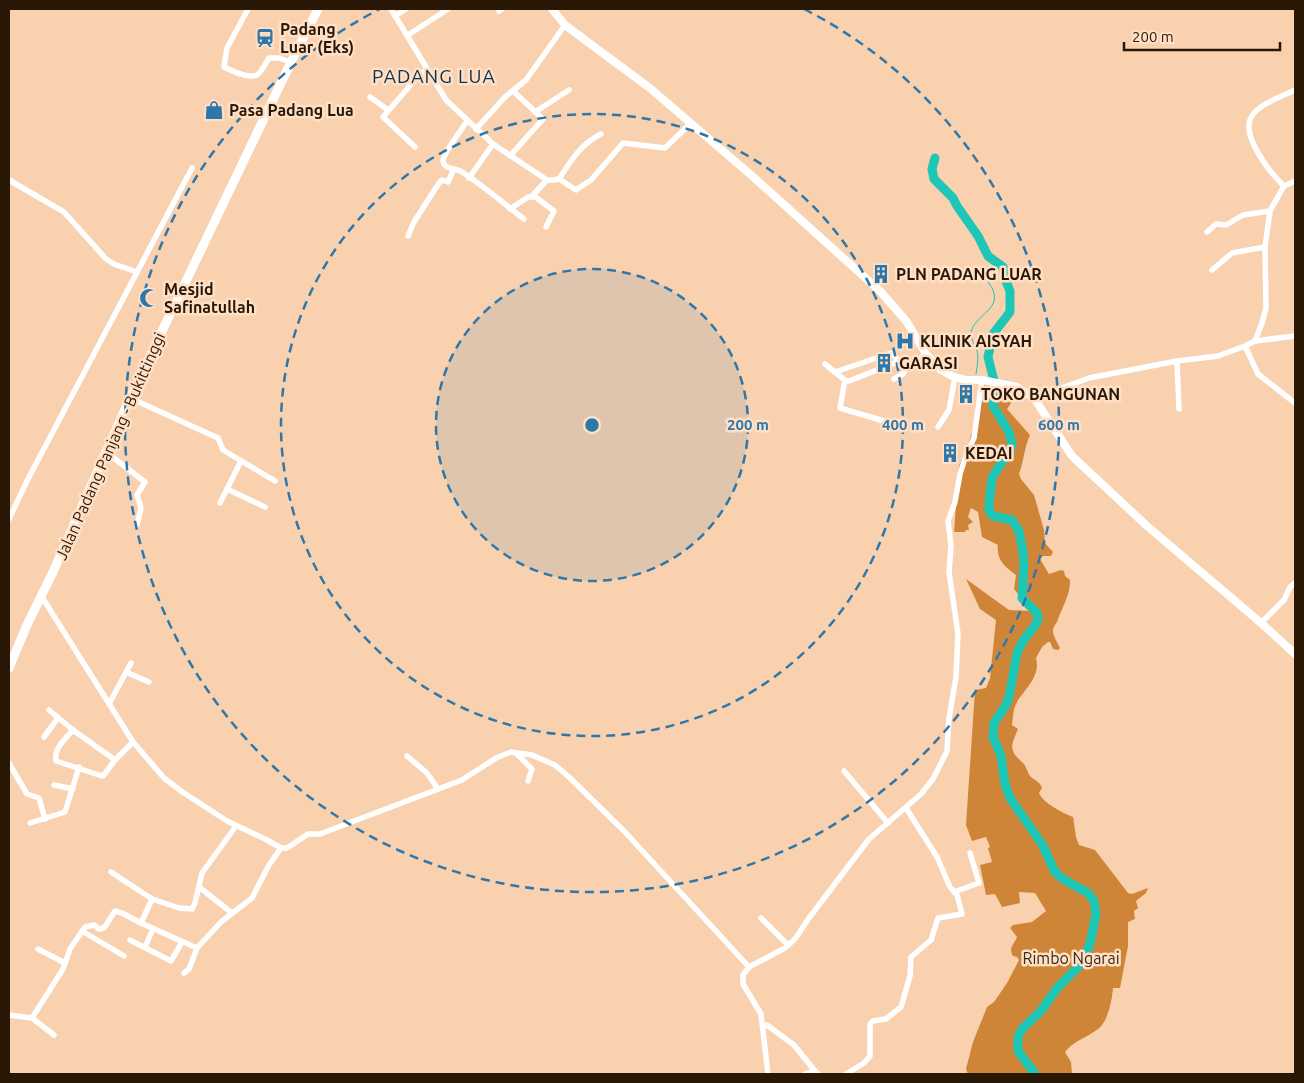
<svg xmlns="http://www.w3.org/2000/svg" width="1304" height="1083" font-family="Ubuntu,sans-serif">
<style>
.forest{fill:#cf8538}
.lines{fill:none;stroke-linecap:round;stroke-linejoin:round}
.stream{stroke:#1ec7b5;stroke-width:1}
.river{stroke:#1ec7b5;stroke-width:9}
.minor{stroke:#fff;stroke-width:5.5}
.major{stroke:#fff;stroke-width:8}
.highway{stroke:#fff;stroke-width:9}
.ring{fill:none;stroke:#2d77aa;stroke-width:2.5;stroke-dasharray:9 6}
.labels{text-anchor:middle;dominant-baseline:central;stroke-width:5;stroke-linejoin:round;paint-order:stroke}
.poi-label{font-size:16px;font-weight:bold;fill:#2a1807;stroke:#ffe0c6;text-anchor:start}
.street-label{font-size:16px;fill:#2a1807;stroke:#ffe0c6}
.park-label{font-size:16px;fill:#3b2918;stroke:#ffe0c6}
.quarter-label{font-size:19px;letter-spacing:1px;fill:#0e314a;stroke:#ffe0c6}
.centre{fill:#2d77aa;stroke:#ffe0c6;stroke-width:2.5}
.ring-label{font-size:15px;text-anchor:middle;font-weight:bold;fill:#2d77aa;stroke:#ffe0c6;stroke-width:5;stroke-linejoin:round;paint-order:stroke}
</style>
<rect width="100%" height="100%" fill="#f9d1ae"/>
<path class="forest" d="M971,377L1021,386L1008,398L1012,402L1007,409L1030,435C1024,448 1024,461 1019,474L1021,479L1034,495L1044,530L1045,543L1053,552L1051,556H1043L1040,559L1049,574L1061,570L1064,571L1065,576L1070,580C1071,594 1061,609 1057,622C1055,625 1054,626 1053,629C1052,635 1058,643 1060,648L1058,650L1053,649L1050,642H1048L1042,647L1036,658C1041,678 1024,689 1016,704C1013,710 1013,718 1012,725L1018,729C1011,746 1008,750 1023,763C1027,767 1027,773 1031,777C1036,781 1040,782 1042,788L1039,793C1043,803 1063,813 1073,817L1076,837L1079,845L1095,850L1128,893L1132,894L1148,888L1146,893L1136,901L1138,908L1134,911L1135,919L1128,922V946L1120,988H1113C1112,1000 1108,1022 1098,1029C1088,1037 1073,1041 1065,1052L1071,1062L1072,1074H968L966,1069L973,1042L987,1007L994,1002L1007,983L1019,960L1017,957L1013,956C1008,947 1014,945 1017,937L1010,928L1013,925L1032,922L1046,911L1035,893L1019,892L1020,903L1002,907L995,894L986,895L980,865L992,862L988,848L990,847L986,837L972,841L966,825L975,690L986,688L990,678L996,620L980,609L966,579L1009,610L1032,611L1014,589L1016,575C1005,567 996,560 998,545L982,537L978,512L971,508L968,517L973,522L968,525L969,530H966L965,532H954L959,466L971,436L976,417L980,386Z"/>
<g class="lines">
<path class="stream" d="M976,374C977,366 979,358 977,351C975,344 970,339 971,332C975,315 1001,310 993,290C991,285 987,281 984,276L986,267"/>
<path class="river" d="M935,158L932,169L934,179L953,198L957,206L978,236L988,256L1003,267L1005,279L1010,291V312L993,334L988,357L994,381L993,406L1009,432L1012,444L1009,454L1000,465L992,478L989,505V511L993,516L1012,520L1019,531L1023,552L1024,565L1022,598L1037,613L1038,619L1036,624L1023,641L1017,653L1009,697L1006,705L994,723L993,737L1001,756L1005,784L1010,798L1042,844L1055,872L1063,879L1088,893L1094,901L1096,914L1090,944L1080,965L1058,987L1040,1012L1022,1029L1018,1037V1051L1035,1074"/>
<g class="minor">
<path d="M248,9L227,48L224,67C232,71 248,79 257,75C262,72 266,62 269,58H279L291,62"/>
<path d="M391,9L446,100L493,144L547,180H554L559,179L576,190L591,180L623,143L665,148L691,123"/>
<path d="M499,11L502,9"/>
<path d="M395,16L406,9"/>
<path d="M408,35L448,9"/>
<path d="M370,97L388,110"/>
<path d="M535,112L569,90"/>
<path d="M467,121C462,129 443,153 443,161C444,170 457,168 462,172C484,186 504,204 524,219"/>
<path d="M476,129L505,97L526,80L565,25"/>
<path d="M415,147L383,117L420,74L427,70"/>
<path d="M510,156L543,119L513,91"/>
<path d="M469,178L493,144"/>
<path d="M559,179C571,160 581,144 601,134"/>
<path d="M9,180L64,212L106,259L114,264L137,272"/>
<path d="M1284,186L1295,181"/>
<path d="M510,209L528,197H534"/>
<path d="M546,227L554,211L533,195L547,180"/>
<path d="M1207,232L1216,224L1226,225L1243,215L1270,211"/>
<path d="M408,236L414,222L439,183L442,180L448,182L454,169"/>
<path d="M1212,270L1232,253L1265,247"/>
<path d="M1255,341L1262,323L1266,308L1265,247L1270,211L1284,186C1271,174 1239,134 1252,116C1259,104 1283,96 1295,90"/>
<path d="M1245,346L1258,374L1295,403"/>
<path d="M1177,361L1179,409"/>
<path d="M825,364L846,381H849L897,362H900L907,367L926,354"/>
<path d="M835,372L891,353L900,362"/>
<path d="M894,379L903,374L907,367"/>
<path d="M846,381L844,385L840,408L884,421"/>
<path d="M130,398L218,438L223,450L275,481"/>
<path d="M1034,398L1089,378L1177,361L1218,356L1245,346L1255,341L1295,336"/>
<path d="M938,427L949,410L955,377"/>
<path d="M106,452L145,482L137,495L141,508L137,525"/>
<path d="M227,489L265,507"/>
<path d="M220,503L241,461"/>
<path d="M9,519L28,479L192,168"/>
<path d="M42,597L133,742L164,778L181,791L227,821L267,840L281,848H287L308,834H320L462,780L496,758L511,752L532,755L555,765L569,777L624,831L749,967"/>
<path d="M1261,623L1284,600L1290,587L1295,583"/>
<path d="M126,672L149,682"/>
<path d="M109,704L131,663"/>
<path d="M49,710L73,730L115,760"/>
<path d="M73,730C66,738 53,749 56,761L99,775L103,776L115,760L133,742"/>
<path d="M44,737L58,718"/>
<path d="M516,753L532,769L528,781"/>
<path d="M407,756L427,773L438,789"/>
<path d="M9,763L27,794L39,798L45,819"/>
<path d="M844,771L888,823"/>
<path d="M54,785L73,789"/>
<path d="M30,823L65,812L79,767"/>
<path d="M111,872L152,899"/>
<path d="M199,887L232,913"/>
<path d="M954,892L979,883L970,853"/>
<path d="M761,918L788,945"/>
<path d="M141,923L197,948"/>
<path d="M82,931L124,956"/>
<path d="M130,940L171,961L182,942"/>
<path d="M145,947L153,929"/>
<path d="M38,949L65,963"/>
<path d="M184,973L189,969L197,948L221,922L252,898L269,865L281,848"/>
<path d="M9,1015L32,1018L63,969L70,949L85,927L94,925L99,929L104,928L115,911L122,913L141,923L152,899L179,908L192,909L195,903L202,873L236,826"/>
<path d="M32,1018L54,1035"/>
<path d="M763,1027L767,1025L794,1045L815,1071"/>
<path d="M768,1074L761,1014L743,984V975L749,967L785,948L795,939L809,918L869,839L921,794L933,779L947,751L949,718L956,677L958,634L949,572L951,545L948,521L955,502L960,474L967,452L974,438L982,380"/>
<path d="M805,1074L815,1071L818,1074"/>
<path d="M846,1074L864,1063L870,1056V1024L873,1021L886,1019L901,1007L910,976L911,957L931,940L938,918L962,914L957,895L950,887L937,857L906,808"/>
</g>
<path class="major" d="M552,9L565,25L651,89L751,175L880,291L907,322L926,354L941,370L952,376L966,380H982L1017,387L1034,398L1072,456L1147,526L1261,623L1295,654"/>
<path class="highway" d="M9,668L27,625L53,572L130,398L291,62L318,9"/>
</g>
<circle cx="592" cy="425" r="156" fill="#2d77aa" fill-opacity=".12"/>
<g class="ring">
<circle cx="592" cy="425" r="156"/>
<circle cx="592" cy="425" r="311"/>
<path d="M804 9A467 467 0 1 1 380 9"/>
</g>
<defs>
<g id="station-bare" transform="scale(1.5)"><path d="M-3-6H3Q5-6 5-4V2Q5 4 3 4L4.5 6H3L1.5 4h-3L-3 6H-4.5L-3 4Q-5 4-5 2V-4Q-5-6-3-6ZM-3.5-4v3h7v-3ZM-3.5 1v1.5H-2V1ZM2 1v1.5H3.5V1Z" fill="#2d77aa" stroke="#ffe0c6" stroke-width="2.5" paint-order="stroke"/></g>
<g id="shop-bare" transform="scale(1.5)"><path d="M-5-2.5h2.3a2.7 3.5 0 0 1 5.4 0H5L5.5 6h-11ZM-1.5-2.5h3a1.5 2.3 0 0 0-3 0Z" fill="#2d77aa" stroke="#ffe0c6" stroke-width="2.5" paint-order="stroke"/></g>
<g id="building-bare" transform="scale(1.5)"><path d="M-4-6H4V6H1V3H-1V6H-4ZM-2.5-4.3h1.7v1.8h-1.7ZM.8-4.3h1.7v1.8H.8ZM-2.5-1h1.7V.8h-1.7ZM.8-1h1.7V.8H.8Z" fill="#2d77aa" stroke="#ffe0c6" stroke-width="2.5" paint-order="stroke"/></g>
<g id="mosque-bare" transform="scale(1.5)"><path d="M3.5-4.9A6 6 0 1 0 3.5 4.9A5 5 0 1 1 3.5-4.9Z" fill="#2d77aa" stroke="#ffe0c6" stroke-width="2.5" paint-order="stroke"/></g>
<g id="hospital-bare" transform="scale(1.5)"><path d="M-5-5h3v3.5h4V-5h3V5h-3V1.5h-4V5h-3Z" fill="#2d77aa" stroke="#ffe0c6" stroke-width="2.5" paint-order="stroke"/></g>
</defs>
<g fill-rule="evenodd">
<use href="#station-bare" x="265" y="38"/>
<use href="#shop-bare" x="214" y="110"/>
<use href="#building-bare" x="881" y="274"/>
<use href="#mosque-bare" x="149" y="298"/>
<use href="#hospital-bare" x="905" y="341"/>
<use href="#building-bare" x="884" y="363"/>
<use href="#building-bare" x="966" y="394"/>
<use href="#building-bare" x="950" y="453"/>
</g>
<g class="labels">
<g class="poi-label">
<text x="280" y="29">Padang<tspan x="280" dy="18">Luar (Eks)</tspan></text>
<text x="229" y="110">Pasa Padang Lua</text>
<text x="896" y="274">PLN PADANG LUAR</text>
<text x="164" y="289">Mesjid<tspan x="164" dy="18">Safinatullah</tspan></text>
<text x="920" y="341">KLINIK AISYAH</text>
<text x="899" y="363">GARASI</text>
<text x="981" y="394">TOKO BANGUNAN</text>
<text x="965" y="453">KEDAI</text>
</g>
<g class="street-label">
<text transform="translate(110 446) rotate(-66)">Jalan Padang Panjang - Bukittinggi</text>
</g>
<g class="park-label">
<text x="1071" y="958">Rimbo Ngarai</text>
</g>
<g class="quarter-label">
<text x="434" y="76">PADANG LUA</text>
</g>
</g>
<circle cx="592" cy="425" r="8" class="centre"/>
<g class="ring-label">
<text x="748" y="430">200 m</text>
<text x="903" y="430">400 m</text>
<text x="1059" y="430">600 m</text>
</g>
<rect width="1304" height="1083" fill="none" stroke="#2a1807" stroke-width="20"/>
<path d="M1124 42v8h156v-8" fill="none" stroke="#2a1807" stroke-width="2.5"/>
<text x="1132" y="42" font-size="15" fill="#2a1807" stroke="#ffe0c6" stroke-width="4" paint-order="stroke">200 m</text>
</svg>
